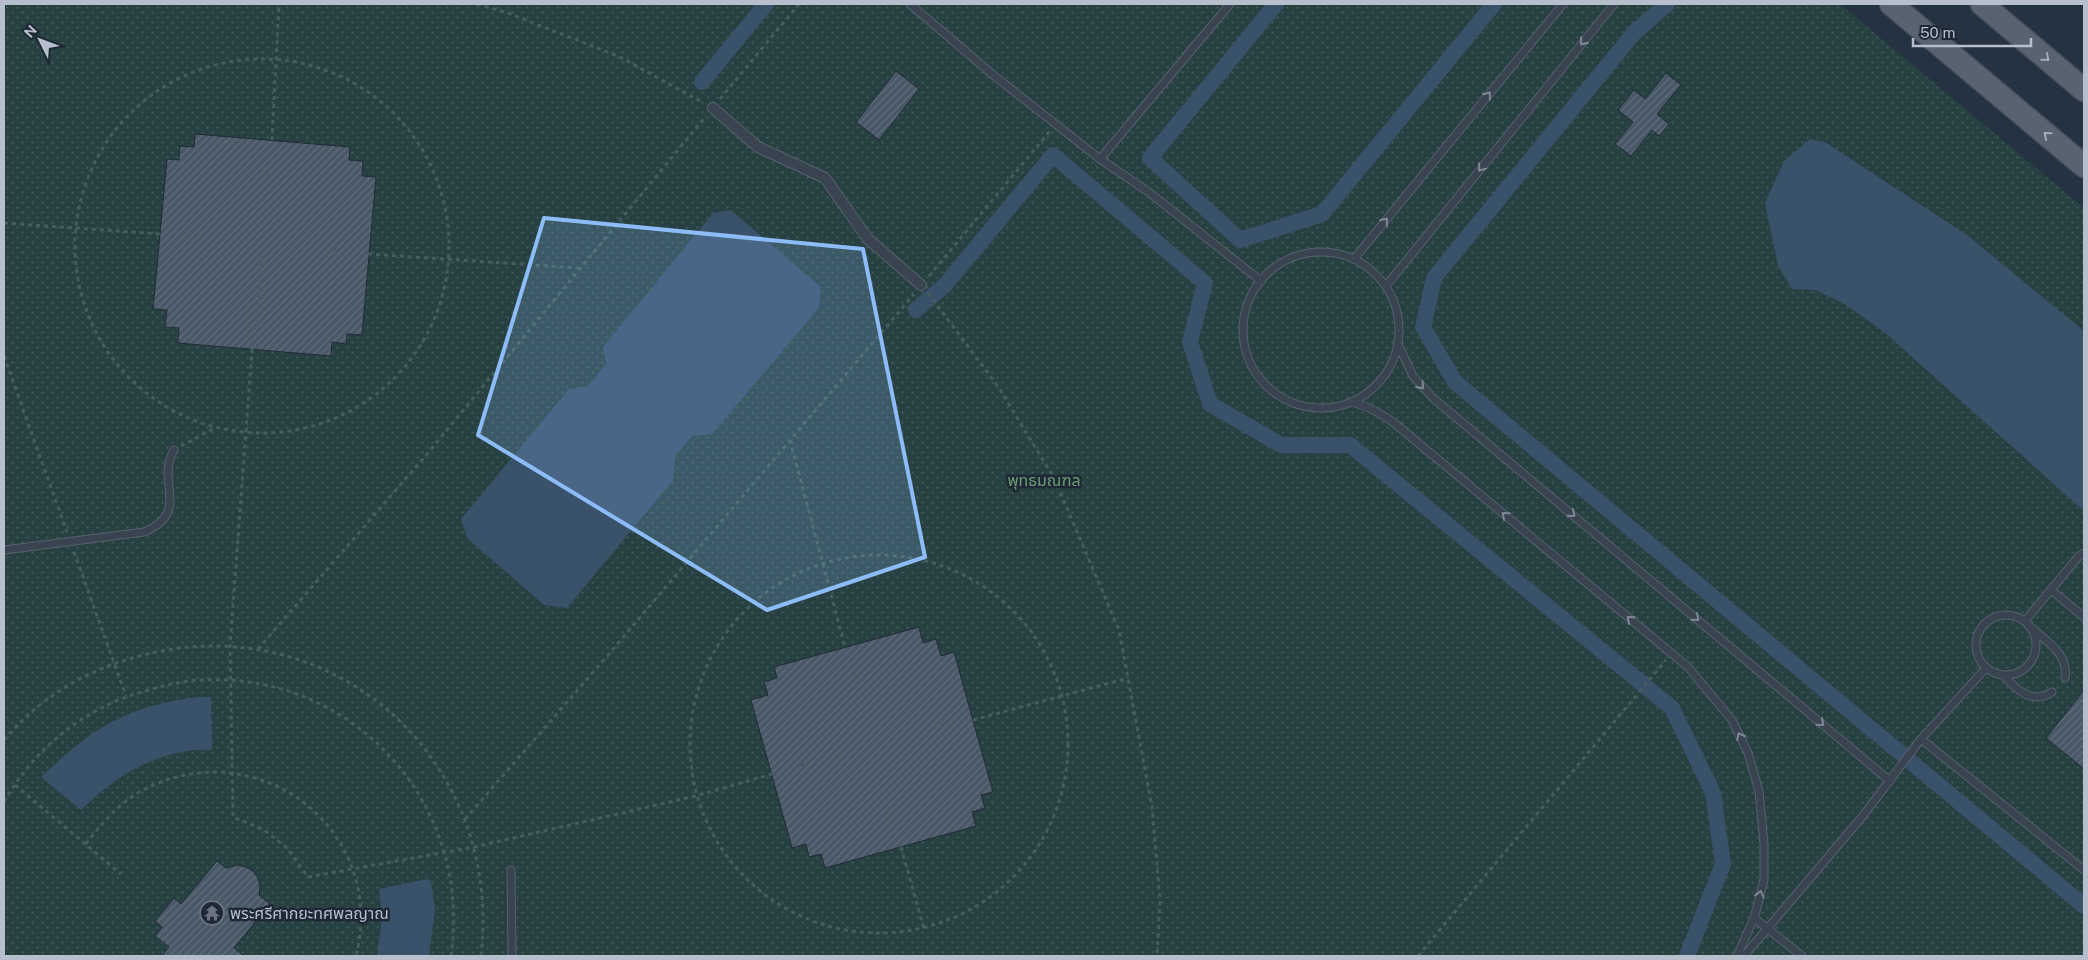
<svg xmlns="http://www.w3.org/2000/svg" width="2088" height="960" font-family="'Public Sans','Noto Sans Thai',sans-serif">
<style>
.green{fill:url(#green-dots)}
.water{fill:#3a516a}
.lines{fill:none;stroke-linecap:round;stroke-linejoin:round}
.canal{stroke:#3a516a;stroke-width:16}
.building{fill:url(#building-hatch);stroke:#202b37}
.service-casing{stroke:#57626e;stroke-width:9}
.pedestrian-casing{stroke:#57626e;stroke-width:12}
.primary-casing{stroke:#434d59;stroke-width:25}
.path{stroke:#455d5e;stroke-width:3;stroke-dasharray:4 4;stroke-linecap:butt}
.service{stroke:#394450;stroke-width:7}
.pedestrian{stroke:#394450;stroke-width:10}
.primary{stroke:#576370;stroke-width:22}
.oneway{stroke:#7e8894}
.oneway2{stroke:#a3adb9}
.marked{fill:#8cbdf9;fill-opacity:0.2;stroke:#8cbdf9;stroke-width:4;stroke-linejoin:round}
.labels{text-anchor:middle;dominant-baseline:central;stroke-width:5;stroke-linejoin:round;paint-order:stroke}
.park-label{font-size:16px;fill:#6d9c75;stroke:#1e2935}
.poi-label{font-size:16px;fill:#b6bfcb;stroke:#1e2935;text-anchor:start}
</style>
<defs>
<pattern id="green-dots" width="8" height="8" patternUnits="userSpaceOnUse" patternTransform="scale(1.25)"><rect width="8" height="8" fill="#274041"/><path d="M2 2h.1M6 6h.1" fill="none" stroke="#445a5b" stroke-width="1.8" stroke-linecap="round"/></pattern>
<pattern id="building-hatch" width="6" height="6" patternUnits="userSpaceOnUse" patternTransform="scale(1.25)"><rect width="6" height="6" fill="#495867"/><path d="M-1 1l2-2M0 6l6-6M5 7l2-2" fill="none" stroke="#616e7b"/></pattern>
</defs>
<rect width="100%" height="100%" fill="#253241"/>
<path class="green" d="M4,4H1840L2084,208V956H4Z"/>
<g class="water">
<path d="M1810,139L1825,142L1967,235L2084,331V511L1884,332L1843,303L1815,290L1792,289L1778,266L1765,203L1784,161Z"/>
<path d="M731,210L821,287L819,308L712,434L692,436L675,457L673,480L567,608L544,605L467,538L461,519L569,389L588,386L606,364L603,347L713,213Z"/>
<path d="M197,697H211L212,750C204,751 196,749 188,751C144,758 113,779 81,810L41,777C93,728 124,707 197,697Z"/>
<path d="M427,879L431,881L435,910L429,956H377L382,918L379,889Z"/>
</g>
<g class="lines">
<g class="canal">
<path d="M1276,4L1150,158L1240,240L1322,214L1494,4"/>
<path d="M1667,4L1634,33L1434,278L1423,327L1455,382L2084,906"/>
<path d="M702,82L766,4"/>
<path d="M916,310L945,285L1053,155L1205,283L1190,342L1210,404L1281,445H1350L1672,708L1713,793L1723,864L1687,956"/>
</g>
</g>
<g class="building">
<path d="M896,71L919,89L879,140L856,122Z"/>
<path d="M1666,73L1681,85L1657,114L1669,124L1659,136L1652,130L1631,156L1615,144L1633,122L1618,110L1634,90L1645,99Z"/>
<path d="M195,134L350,147L349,160L363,161L362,176L376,177L362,335L347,334L346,344L332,342L331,356L178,343L179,328L165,327L167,310L153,309L167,159L179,160L180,146L194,147Z"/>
<path d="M919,627L923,643L936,639L941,656L954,652L993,792L981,795L985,808L972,812L976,826L825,868L821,854L809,857L806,844L792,848L751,700L768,695L764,682L777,678L774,667Z"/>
<path d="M2084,690V769L2046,738Z"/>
<path d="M217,861L226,868L238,865L246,867L253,871L258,878L260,886L259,895L270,904L234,948L244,956H162L169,947L155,936L162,927L155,921L174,898L181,904Z"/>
</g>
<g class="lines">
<g class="service-casing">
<g id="service">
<path d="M910,4L992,74L1100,159L1150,193L1261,281"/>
<path d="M1100,159L1230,4"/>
<circle cx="1321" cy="330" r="78"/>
<path d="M1354,259L1563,4"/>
<path d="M1386,286L1614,4"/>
<path d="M1398,344L1413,376L1433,398L1890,781"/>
<path d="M1352,402C1368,406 1380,413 1393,422L1688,667L1732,720L1748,753L1759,791L1764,844V880L1754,918L1737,956"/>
<path d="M4,550L144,532C192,512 155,482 174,450"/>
<path d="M2051,590L2084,617"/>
<circle cx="2006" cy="645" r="30"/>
<path d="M2025,621L2079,556L2084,553"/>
<path d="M2033,629C2048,642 2069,655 2065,678"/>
<path d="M2003,675C2017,690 2032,705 2052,692"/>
<path d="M1921,739L2084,870"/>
<path d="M511,870L512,956"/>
<path d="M1754,918L1802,956"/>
<path d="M1744,956L1862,817L1921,739L1986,668"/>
</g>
</g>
<g class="pedestrian-casing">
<path id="pedestrian" d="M713,108L758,147L825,178L868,239L921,285"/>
</g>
<g class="primary-casing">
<g id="primary">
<path d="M1891,4L2084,166"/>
<path d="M1982,4L2084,90"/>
</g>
</g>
<g class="path">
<path d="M477,4L508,13L620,57L702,102"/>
<circle cx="262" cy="246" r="187"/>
<path d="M720,99L799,4"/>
<path d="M272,140L279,4"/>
<path d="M267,175L268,168"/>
<path d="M4,223L160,234"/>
<path d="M186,236L195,237"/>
<path d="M332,249L339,251"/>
<path d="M368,254L580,268"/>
<path d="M260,265L261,256"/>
<path d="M929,276L1050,131"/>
<path d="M259,285L252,350L230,646L233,817L264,830L287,848L308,877L474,847L696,796L772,774"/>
<path d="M928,293L999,388L1054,478L1119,630L1152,807L1160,900L1157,956"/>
<path d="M4,356L67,532"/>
<path d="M790,440L845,647"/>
<path d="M181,446L213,429"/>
<path d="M74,552L126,696"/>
<circle cx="879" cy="744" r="189"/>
<path d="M258,649L428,453L706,116"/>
<path d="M853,672L855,678"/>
<path d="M973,720L1128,678"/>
<path d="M941,725L949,723"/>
<path d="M4,740C37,700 83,672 132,658C327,601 504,756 481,956"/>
<path d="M835,756L841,755"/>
<path d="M800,765L805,764"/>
<path d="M15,785L121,874"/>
<path d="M4,802C33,750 84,708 142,692C162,686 181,681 201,680C355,672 473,805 451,956"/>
<path d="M892,811L894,820"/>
<path d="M465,819L609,654L914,294"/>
<path d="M86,844C102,823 119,803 143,790C258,730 388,830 356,956"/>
<path d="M901,847L924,929"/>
<path d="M1418,956L1666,660"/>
</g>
<use href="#service" class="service"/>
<use href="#pedestrian" class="pedestrian"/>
<use href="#primary" class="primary"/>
</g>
<defs><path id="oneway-chevron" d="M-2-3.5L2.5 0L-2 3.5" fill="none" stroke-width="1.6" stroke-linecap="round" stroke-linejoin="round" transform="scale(1.25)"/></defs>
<g class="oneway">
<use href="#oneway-chevron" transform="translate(1583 42) rotate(129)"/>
<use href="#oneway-chevron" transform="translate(1488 95) rotate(-51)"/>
<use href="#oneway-chevron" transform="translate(1481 168) rotate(129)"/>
<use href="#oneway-chevron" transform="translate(1385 221) rotate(-51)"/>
<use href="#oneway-chevron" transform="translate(1421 386) rotate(48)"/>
<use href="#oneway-chevron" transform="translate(1572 514) rotate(40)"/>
<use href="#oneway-chevron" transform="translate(1505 515) rotate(-140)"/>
<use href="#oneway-chevron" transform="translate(1696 618) rotate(40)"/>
<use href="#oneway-chevron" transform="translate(1630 619) rotate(-140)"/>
<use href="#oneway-chevron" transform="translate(1821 723) rotate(40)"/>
<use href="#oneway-chevron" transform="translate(1740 736) rotate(-117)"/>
<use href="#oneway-chevron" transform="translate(1760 894) rotate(-76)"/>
</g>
<g class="oneway2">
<use href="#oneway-chevron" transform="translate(2046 58) rotate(40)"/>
<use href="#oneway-chevron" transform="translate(2047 135) rotate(-140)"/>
</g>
<path class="marked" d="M544,218L863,249L925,557L767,610L478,435Z"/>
<defs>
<g id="temple-ring" transform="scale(1.25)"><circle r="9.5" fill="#1e2935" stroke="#6b7280" stroke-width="1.5"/><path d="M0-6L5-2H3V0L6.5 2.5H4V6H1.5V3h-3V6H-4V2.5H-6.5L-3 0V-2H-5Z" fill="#6b7280"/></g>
</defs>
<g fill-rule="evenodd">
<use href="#temple-ring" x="212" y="913"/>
</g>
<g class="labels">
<g class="park-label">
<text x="1044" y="480">พุทธมณฑล</text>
</g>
<g class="poi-label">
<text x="230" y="913">พระศรีศากยะทศพลญาณ</text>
</g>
</g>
<rect width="2088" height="960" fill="none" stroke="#b6bfcb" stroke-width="10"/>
<g transform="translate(40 40) rotate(312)" stroke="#1e2935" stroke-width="4" paint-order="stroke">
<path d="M0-4L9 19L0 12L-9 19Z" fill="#b6bfcb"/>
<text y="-8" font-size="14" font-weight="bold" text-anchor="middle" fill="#b6bfcb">N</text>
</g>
<path d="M1913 38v8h118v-8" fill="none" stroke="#b6bfcb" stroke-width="2.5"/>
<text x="1920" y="38" font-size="15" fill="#b6bfcb" stroke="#1e2935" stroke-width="4" paint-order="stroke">50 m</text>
</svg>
